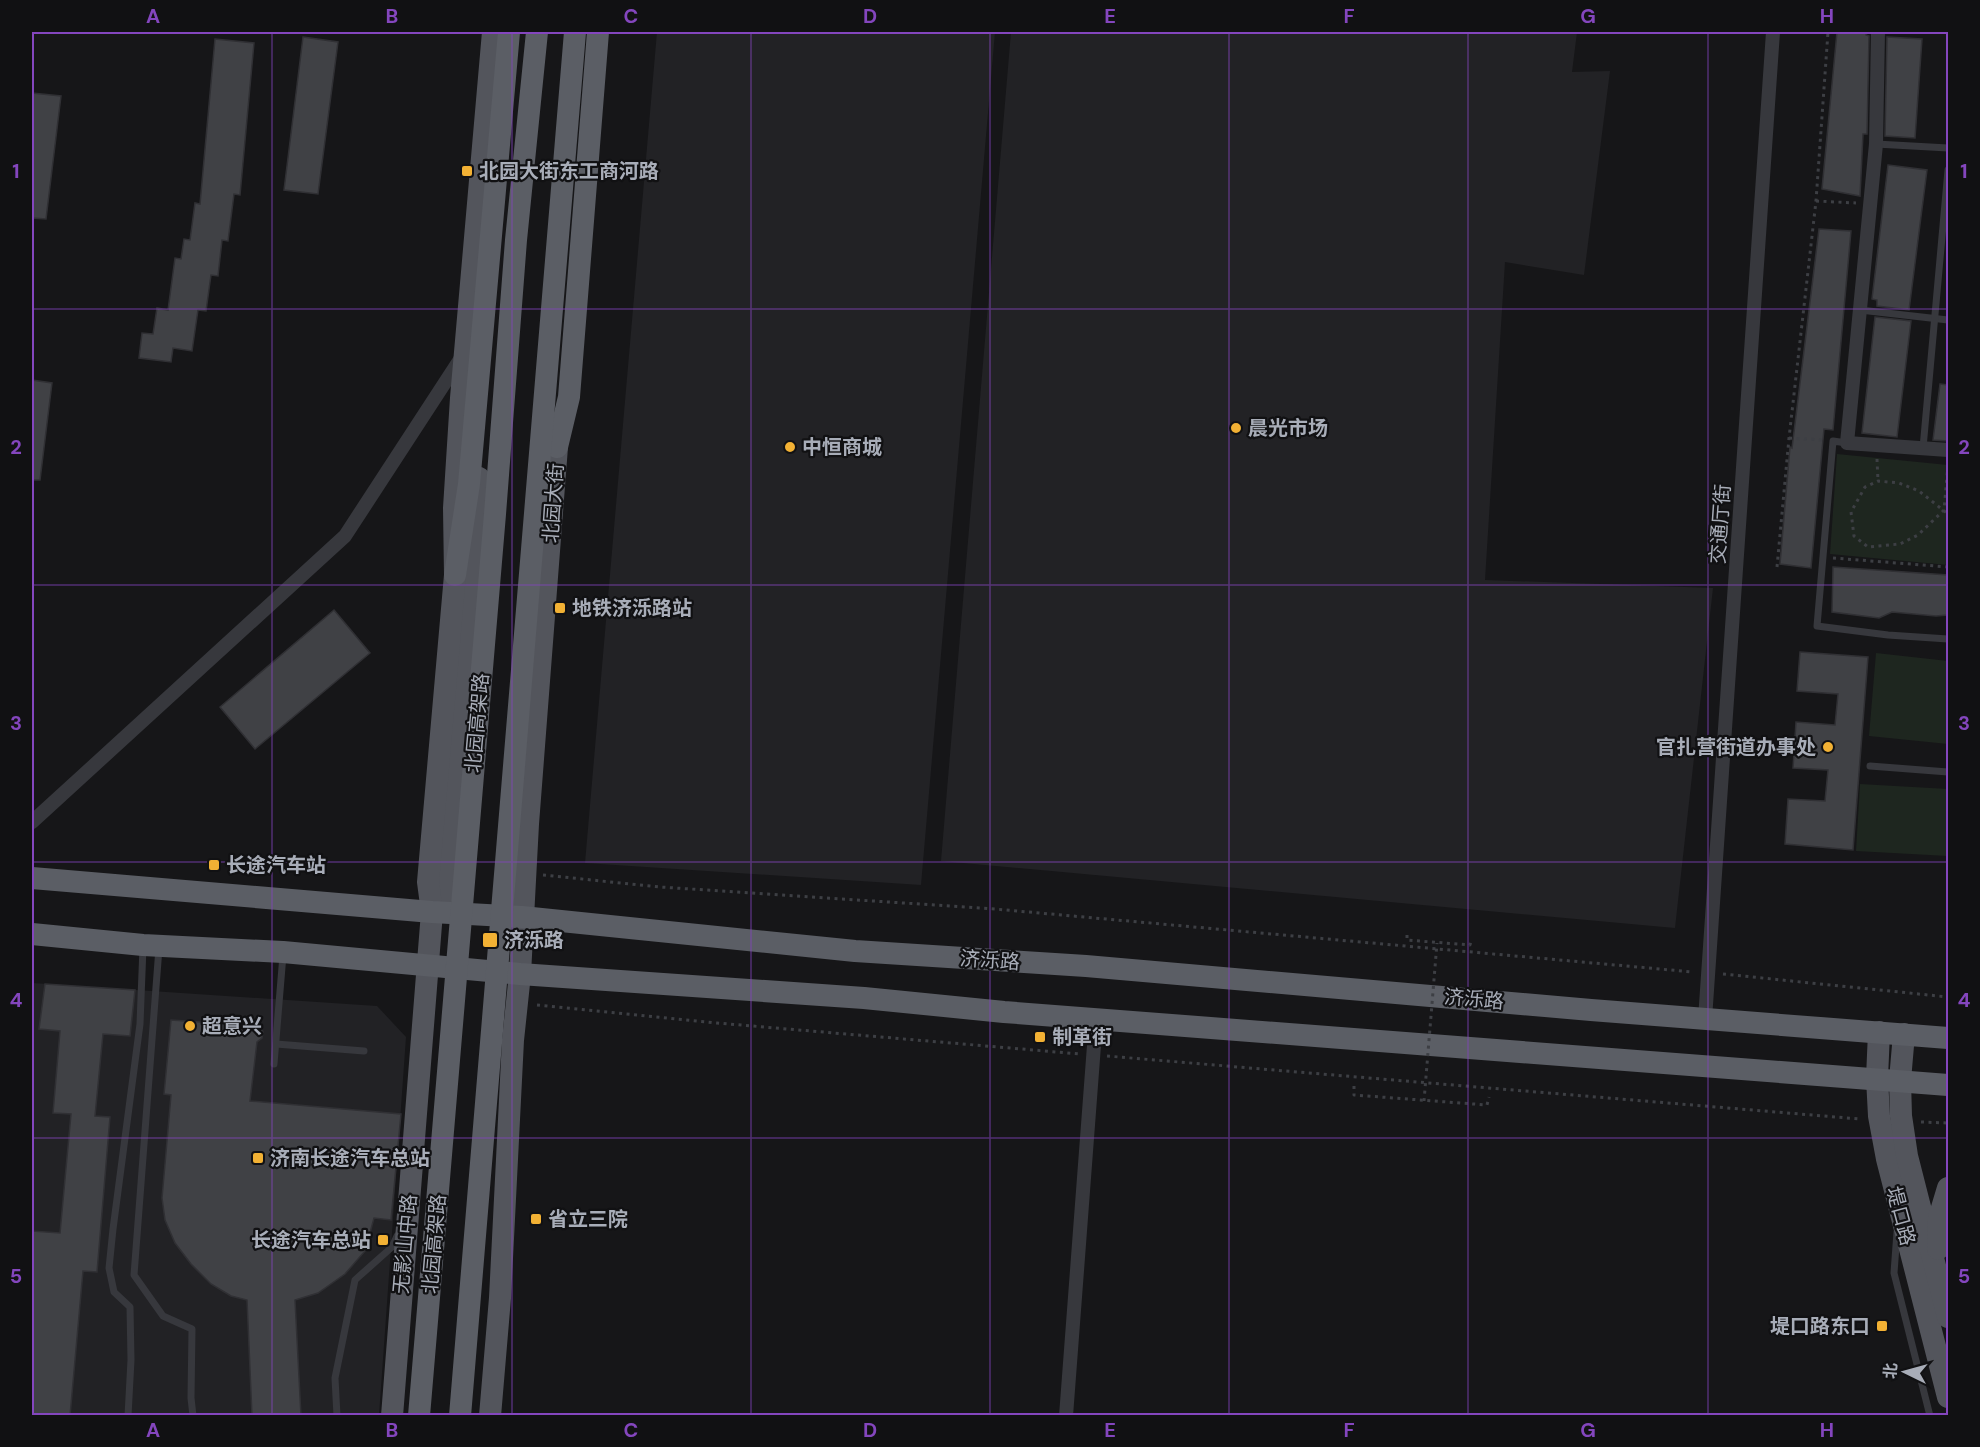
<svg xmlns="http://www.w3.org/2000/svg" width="1980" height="1447" font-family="'DM Sans','Noto Sans SC',sans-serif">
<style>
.built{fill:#222225}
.green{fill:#1e261f}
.building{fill:#404145;stroke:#303034;stroke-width:1.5}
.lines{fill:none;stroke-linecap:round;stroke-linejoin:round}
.path{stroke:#3d3f44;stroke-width:3;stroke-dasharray:3 4.5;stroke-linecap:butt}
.service{stroke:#37383d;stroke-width:7}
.minor{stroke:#37383d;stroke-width:14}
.primary{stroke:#53555c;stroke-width:22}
.trunk{stroke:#5b5e65;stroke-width:22}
.path-bridge{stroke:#3d3f44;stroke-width:3;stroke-dasharray:3 4.5;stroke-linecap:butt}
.trunk-bridge{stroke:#5b5e65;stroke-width:22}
.grid{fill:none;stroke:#8446be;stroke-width:1.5;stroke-opacity:0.55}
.poi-dot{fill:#f2b134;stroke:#111113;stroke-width:2}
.labels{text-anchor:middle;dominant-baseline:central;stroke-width:4.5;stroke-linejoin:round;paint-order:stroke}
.poi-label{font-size:20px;font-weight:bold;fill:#a8adb8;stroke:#111113;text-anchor:start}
.street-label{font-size:20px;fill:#a8adb8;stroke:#111113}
.neatline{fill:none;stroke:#8446be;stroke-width:2}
.grid-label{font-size:20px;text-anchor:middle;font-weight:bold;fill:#8446be}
</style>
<rect width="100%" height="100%" fill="#161618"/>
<g class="built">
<path d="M657,32H995L921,885L585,863Z"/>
<path d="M1011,32H1577L1572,72L1610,71L1584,275L1505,262L1485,580L1713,588L1675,928L941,861Z"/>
<path d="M32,983L377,1006L406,1037L379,1415H32Z"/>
</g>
<g class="green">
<path d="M1837,454L1948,465V565L1830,554Z"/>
<path d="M1876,653L1948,661V744L1869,736Z"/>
<path d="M1860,784L1948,789V856L1856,851Z"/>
</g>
<g class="building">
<path d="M1837,32H1866V35L1869,36L1867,134H1863L1860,196L1822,189Z"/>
<path d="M303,37L338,42L318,194L284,190Z"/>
<path d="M1887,37L1922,39L1915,138L1885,136Z"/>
<path d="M215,39L254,43L240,195L234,194L228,241L222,240L218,276L211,275L206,311L198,310L192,351L173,348L171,362L139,358L142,333L153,334L157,308L168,310L175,258L181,259L184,239L190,240L195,203L200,204Z"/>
<path d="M32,93L61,96L46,219L32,218Z"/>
<path d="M1888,165L1927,170L1909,310L1877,306V300L1872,299Z"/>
<path d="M1819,229L1851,231L1833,430L1824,429L1811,568L1780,564L1790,447L1792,448Z"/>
<path d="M1875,317L1911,321L1897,437L1862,433Z"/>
<path d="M32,380L52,383L40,480H32Z"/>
<path d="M1940,384L1948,385V441L1933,440Z"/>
<path d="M1833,567L1948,575V615L1936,616L1892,612L1879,618L1832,612Z"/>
<path d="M334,610L370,653L255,749L220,707Z"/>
<path d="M1800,652L1868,657L1853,850L1785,844L1788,799L1825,801L1828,770L1793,768L1796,722L1835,725L1838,694L1797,691Z"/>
<path d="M45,984L135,990L130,1036L103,1034L95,1116L110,1117L97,1272L83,1271L70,1416H32V1231L60,1233L71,1114L53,1113L60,1031L39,1029Z"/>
<path d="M171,1020L246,1025L250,1023H257L261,1027L263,1032L262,1038L257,1042L250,1101L401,1114L391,1220L374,1218L365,1251L345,1274L318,1293L295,1300L301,1416H252L247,1300L231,1296L211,1284L191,1264L175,1243L165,1220L162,1198L171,1095L164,1094Z"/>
</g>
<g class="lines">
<g class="path">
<path d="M1816,201L1856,203"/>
<path d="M1789,438L1822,440"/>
<path d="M1877,459L1878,481"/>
<path d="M1948,465L1944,510L1918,535L1900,544L1868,547L1854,536L1851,512L1865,487L1878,481L1899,483L1919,491L1948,514"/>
<path d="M1833,558L1948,567"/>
<path d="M1777,567L1789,438L1816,201L1828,32"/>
<path d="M543,875L660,887L995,909L1693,972"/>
<path d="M1407,935V940L1470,945L1471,941"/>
<path d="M1723,974L1948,997"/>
<path d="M537,1005L717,1023L1080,1054"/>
<path d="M1107,1056L1860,1119"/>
<path d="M1354,1086V1095L1487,1105L1489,1097"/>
<path d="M1921,1122L1948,1123"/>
</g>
<g class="service">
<path d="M1876,144L1948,148"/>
<path d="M1860,310L1948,320"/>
<path d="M1847,443L1833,441L1817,626L1888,635L1948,639"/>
<path d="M1923,448L1948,170"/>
<path d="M1870,766L1948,772"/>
<path d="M159,948L134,1275L163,1316L192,1329L191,1398L193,1416"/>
<path d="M276,1044L364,1051"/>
<path d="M274,1064L283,955"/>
<path d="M1897,1232L1894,1273L1930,1416"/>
<path d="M128,1416L131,1360L130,1307L114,1292L109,1268L113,1229L140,1024L143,947"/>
<path d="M337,1416L335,1378L355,1280L392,1247L397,1236"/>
</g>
<g class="minor">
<path d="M1878,32L1876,144L1847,443L1948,450"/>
<path d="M32,822L345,536L461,358"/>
<path d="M1705,1019L1773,32"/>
<path d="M1066,1416L1096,1019"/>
</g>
<g class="primary">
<path d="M432,912L447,889L479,478"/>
<path d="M1879,1032L1877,1078L1879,1116L1887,1159L1948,1397"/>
<path d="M1904,1034L1900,1080L1901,1116L1907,1156L1948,1317"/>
<path d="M1938,1249L1939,1218L1948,1188"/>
<path d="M392,1416L432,912L428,882L455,575L454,508L461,398L493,32"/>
<path d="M490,1416L500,1298L513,1040L520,974L528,824L557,447L555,427"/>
</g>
<g class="trunk">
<path d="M557,447L569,397L598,32"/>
<path d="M455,575L469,484L509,32"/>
<path d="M32,878L432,912L522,917L855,951L1086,966L1591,1010L1948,1038"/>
<path d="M32,934L143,945L283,952L520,974L864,998L1004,1012L1948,1085"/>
</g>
<path class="path-bridge" d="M1424,1101L1437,943"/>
<g class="trunk-bridge">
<path d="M419,1416L495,514L516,240L537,32"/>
<path d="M460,1416L575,32"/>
</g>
</g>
<path class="grid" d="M272,32V1416M512,32V1416M751,32V1416M990,32V1416M1229,32V1416M1468,32V1416M1708,32V1416M32,309H1948M32,585H1948M32,862H1948M32,1138H1948"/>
<g class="poi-dot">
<rect x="461" y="165" width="12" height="12" rx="3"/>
<circle cx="1236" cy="428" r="6"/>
<circle cx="790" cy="447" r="6"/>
<rect x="554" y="602" width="12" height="12" rx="3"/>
<circle cx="1828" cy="747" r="6"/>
<rect x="208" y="859" width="12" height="12" rx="3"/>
<rect x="482" y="932" width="16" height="16" rx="3"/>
<circle cx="190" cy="1026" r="6"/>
<rect x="1034" y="1031" width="12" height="12" rx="3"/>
<rect x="252" y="1152" width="12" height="12" rx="3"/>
<rect x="530" y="1213" width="12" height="12" rx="3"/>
<rect x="377" y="1234" width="12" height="12" rx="3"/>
<rect x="1876" y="1320" width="12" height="12" rx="3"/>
</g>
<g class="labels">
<g class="poi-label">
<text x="479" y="171">北园大街东工商河路</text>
<text x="1248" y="428">晨光市场</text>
<text x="802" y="447">中恒商城</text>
<text x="572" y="608">地铁济泺路站</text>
<text x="1816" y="747" text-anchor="end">官扎营街道办事处</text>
<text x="226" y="865">长途汽车站</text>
<text x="504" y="940">济泺路</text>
<text x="202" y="1026">超意兴</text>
<text x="1052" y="1037">制革街</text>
<text x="270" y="1158">济南长途汽车总站</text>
<text x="548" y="1219">省立三院</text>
<text x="371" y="1240" text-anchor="end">长途汽车总站</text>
<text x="1870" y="1326" text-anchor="end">堤口路东口</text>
</g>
<g class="street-label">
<text transform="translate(553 503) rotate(-86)">北园大街</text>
<text transform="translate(1720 524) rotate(-86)">交通厅街</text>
<text transform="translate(477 723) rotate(-85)">北园高架路</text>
<text transform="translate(990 960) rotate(4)">济泺路</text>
<text transform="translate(1474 999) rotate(5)">济泺路</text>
<text transform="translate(1901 1216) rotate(75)">堤口路</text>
<text transform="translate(405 1244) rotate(-85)">无影山中路</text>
<text transform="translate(434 1244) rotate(-85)">北园高架路</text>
</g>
</g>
<rect width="1980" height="1447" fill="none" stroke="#111113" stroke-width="66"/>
<g transform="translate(1905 1372) rotate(275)" stroke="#111113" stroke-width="4.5" paint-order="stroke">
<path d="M0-4.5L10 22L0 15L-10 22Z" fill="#a8adb8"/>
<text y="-9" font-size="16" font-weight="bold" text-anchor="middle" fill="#a8adb8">北</text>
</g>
<rect x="33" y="33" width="1914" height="1381" class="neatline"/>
<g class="grid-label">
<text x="153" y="23">A</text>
<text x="392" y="23">B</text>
<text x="631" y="23">C</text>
<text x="870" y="23">D</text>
<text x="1110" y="23">E</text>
<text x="1349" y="23">F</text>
<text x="1588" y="23">G</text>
<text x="1827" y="23">H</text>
<text x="16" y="178">1</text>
<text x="1964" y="178">1</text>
<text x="16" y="454">2</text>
<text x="1964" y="454">2</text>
<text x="16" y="730">3</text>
<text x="1964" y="730">3</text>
<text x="16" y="1007">4</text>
<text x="1964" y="1007">4</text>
<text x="16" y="1283">5</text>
<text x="1964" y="1283">5</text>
<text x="153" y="1437">A</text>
<text x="392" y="1437">B</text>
<text x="631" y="1437">C</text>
<text x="870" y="1437">D</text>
<text x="1110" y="1437">E</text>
<text x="1349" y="1437">F</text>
<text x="1588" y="1437">G</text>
<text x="1827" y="1437">H</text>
</g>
</svg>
